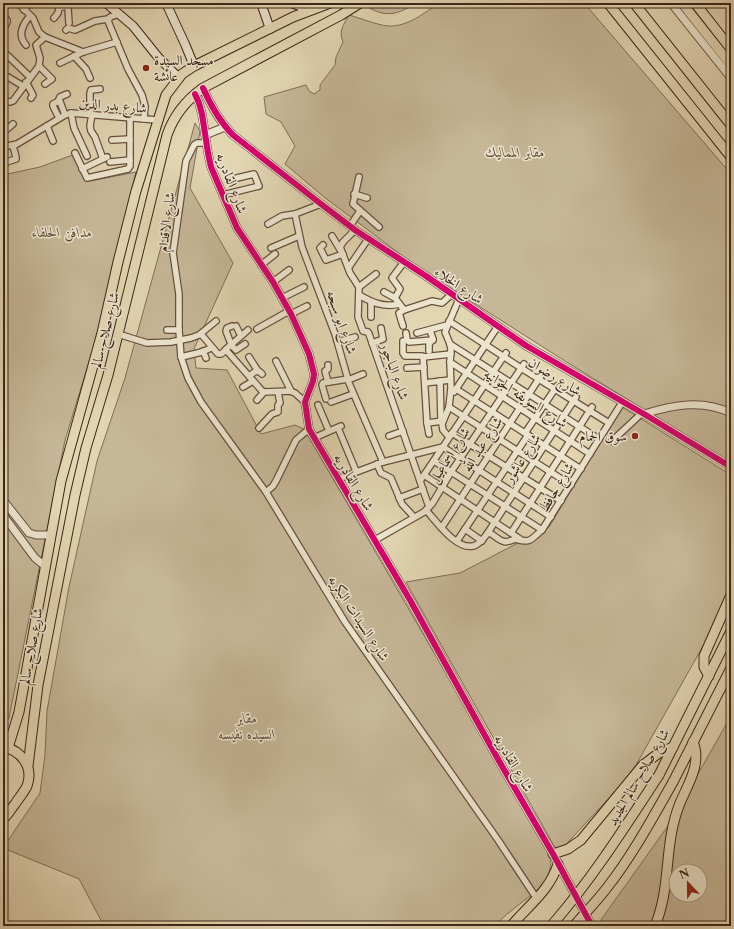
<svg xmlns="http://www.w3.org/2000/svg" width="734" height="929" font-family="'Libre Caslon Text',Amiri,serif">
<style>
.green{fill:#c6b798;stroke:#816e58;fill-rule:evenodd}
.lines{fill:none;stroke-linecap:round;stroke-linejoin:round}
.minor-casing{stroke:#66513e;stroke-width:8}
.tertiary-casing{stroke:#66513e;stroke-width:9}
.secondary-casing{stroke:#3c2518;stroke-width:10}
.primary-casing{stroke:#3c2518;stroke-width:11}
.trunk-casing{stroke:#3c2518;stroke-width:11}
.minor{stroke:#ece4cd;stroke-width:5.5}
.tertiary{stroke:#ece4cd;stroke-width:7}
.secondary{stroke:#ece4cd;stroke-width:8}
.primary{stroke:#e2d5b2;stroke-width:9}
.trunk{stroke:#e2d5b2;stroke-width:9}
.rail-casing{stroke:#3c2518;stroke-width:3}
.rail{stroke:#ece4cd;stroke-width:1.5;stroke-dasharray:4.5;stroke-linecap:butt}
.trunk-bridge-casing{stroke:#3c2518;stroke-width:11;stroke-linecap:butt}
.trunk-bridge{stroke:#e2d5b2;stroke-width:9}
.cycleway-casing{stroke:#ece4cd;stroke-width:8}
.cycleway{stroke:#d6006c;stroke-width:6}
.poi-dot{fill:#8f2418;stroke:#ece4cd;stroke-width:1.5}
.labels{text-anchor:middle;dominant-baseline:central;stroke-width:3;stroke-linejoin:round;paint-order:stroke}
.poi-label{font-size:14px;fill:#3c2518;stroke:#ece4cd;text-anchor:start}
.street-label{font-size:14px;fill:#3c2518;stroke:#ece4cd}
.park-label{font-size:14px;font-style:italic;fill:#5e4a38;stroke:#ece4cd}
</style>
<rect width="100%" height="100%" fill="#e2d5b2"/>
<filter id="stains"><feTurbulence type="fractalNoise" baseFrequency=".005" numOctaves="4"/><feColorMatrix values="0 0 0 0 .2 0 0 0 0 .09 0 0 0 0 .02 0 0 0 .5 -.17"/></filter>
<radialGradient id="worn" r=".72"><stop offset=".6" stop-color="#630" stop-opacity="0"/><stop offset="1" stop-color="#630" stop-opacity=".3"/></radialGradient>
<g class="green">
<path d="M371,3H416C398,15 385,18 366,6Z"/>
<path d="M439,3H584L731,174V463L557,356L416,266L324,197L285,164L295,146L281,122L266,114L264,97L306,85L309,91L314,94L320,90V85L335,65L336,57L343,42C338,31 344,24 349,15C360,18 377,25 388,26C408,27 424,13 439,3Z"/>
<path d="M195,123L200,131L190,188L233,263L194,349L196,368L227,370L261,434L295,425L304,429L550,852C556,883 531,894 511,911C505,915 500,921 495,926H104L79,879L3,848L40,793L45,755L47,711L69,587L97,461L125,378Z"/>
<path d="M78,153L90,181L136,172L96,339L65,440L9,718L3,726V407L5,400L3,379V175L40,167Z"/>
<path d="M622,407L731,475V581L728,598L716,623L636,765L623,783L558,853L406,582L460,573L549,527Z"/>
<path d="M731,716V926H599L598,924L670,823ZM676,871H700V895H676Z"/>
</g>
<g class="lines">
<g class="minor-casing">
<g id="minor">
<path d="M18,3L33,18L39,32L45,37L83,52"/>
<path d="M69,5L68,9L69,23"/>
<path d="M24,10L30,3"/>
<path d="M119,14L110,17L108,21L128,69L142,95L145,106L144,119"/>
<path d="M3,16L7,20V22L3,30"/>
<path d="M54,18L58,13L59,8L69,5L71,3"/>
<path d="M66,30L68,28L75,30L95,21L108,19"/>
<path d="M26,45C17,35 23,24 30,16"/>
<path d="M3,54H6L30,77"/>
<path d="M74,56L86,69L90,78"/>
<path d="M60,63L83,52L117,42"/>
<path d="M39,66L52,79L45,84"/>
<path d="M8,77L23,86"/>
<path d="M26,82L33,95L31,98"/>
<path d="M3,101L10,102L13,101L39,66L40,58L36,45L45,37"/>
<path d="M57,102L53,104V106L59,118"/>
<path d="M71,113L74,128L87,156"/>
<path d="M90,114V93L91,90L100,89"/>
<path d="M92,114L90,126L91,131L95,137L103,159"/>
<path d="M65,115L59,99L60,97L67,94"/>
<path d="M47,126L53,141"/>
<path d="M3,129L6,130L13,124"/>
<path d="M112,140L130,139"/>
<path d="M206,143H197L194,145L186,161L173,253L179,294V330L181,357L188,378L201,402L266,492L345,622L498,840L537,899"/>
<path d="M3,147L17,144L65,115L71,113L157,120"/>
<path d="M75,153L87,178L128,169L130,166V118"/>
<path d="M110,162L130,160"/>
<path d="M3,163L16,159V157L13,146"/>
<path d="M82,169L107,157"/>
<path d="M359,177L353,204L379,227"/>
<path d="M354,194L367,198"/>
<path d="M223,195L259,186L254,174L237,178"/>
<path d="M321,204L295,214L302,247L335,334L349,383L383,462"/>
<path d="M268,224L282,216L295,214"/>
<path d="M350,226L360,211"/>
<path d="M355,230L343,242L340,247L350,273L359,287L358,317L363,331L368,332L369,334L429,507"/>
<path d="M332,236L341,251"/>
<path d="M323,245L320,248L326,260L343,254"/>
<path d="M271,248L299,236"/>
<path d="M404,262L392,278L400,289L395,298L404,310L432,301L442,303L452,294"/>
<path d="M261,265L275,254"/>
<path d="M349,267L368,239"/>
<path d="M273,282L289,270"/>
<path d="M359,287L376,274"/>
<path d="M384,292L395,298"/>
<path d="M359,295C371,302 384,308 399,304"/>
<path d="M282,298L304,287"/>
<path d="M371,302V317"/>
<path d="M291,314L307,306"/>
<path d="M449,321L521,368L609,423"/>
<path d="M236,326L241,336"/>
<path d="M403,326L399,313L404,310"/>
<path d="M257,329L289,311"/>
<path d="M167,330H179"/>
<path d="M406,333L407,340L409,342L433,340"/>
<path d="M417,333L447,325"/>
<path d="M118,334L147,343L171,342L191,338L199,335L216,321"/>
<path d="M201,334L218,354H221L226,350L263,392L290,391L295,393L305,402"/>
<path d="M403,341V353L405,356H422L423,357L427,423L429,434"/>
<path d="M338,342L355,337"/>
<path d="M372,343L383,339L381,328"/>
<path d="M231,344L226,331L227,328L232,326"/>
<path d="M450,344L599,439"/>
<path d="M231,345L236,350L245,344"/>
<path d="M225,350L248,330"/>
<path d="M203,351L206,358"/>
<path d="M429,351V344L433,339L430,330"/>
<path d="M181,357L202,352L211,348"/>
<path d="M249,357L258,371"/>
<path d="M423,357L451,354"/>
<path d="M276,361L291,391"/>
<path d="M450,362L590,454"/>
<path d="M328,365V369L325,371L328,382"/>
<path d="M407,368L424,367"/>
<path d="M249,376L256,371L260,372L262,374"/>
<path d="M348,380L363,374"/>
<path d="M440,381L441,421"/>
<path d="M425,383L450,380"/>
<path d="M243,387L253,381"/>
<path d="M456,389L581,469"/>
<path d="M454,392L498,326"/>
<path d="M326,399L322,385L323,383L348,379"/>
<path d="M257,400L264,392"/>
<path d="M331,402L353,394"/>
<path d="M318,405L329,431"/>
<path d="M449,407L571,485"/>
<path d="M427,423L443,421"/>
<path d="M259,428L272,414L278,412V405L280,403L278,392"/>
<path d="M338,428L356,471"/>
<path d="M452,433L561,501"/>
<path d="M525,433L557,386"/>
<path d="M389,436L403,431"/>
<path d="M449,437L443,430L442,424L449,407L451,388L450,362L451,349L450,344L445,332L459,299"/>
<path d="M314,438L341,426"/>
<path d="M612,441L642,413"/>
<path d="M434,461L542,530"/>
<path d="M377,464L381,473L391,478L402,504L414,517"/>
<path d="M424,475L520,539"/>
<path d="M338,479L383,462L443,447L551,517"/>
<path d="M420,481L506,353"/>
<path d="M266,492L273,486L276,481L296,440L309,429"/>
<path d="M399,498L423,489"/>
<path d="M426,510C436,521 456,550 473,546C479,545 484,538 487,534L576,397"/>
<path d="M442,527L542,374"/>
<path d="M465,529L482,541"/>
<path d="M511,533L592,407"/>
<path d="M487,534L490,533C501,540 502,545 515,539C531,543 529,541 542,530L623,401"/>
<path d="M375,540L424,512L432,504L451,472L524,364"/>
<path d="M457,541L528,435"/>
</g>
</g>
<g class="tertiary-casing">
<g id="tertiary">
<path d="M671,3L731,78"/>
<path d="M203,88C211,106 219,121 233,135L321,204L355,230L426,276L525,345L644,414L731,467"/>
<path d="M195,94L199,103L202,114L208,153L211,167L237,228L273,282L291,314L309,354L314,374L313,381L305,402L309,429L410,600L499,761L553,854L592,926"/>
<path d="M205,135L225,127"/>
<path d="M644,414C673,405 702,399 731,413"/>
<path d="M3,500L29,533L36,535H51"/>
<path d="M3,515L35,558L45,566"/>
</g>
</g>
<g class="secondary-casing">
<g id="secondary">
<path d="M106,3L133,26L158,57L179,78"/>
<path d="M166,3L185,44L194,66"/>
<path d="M261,3L270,29"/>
<path d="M291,3L311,10"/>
</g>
</g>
<g class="primary-casing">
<g id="primary">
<path d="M3,747C21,750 34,767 27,786C24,792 19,798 15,804C11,809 8,815 3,819"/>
<path d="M8,748L19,712L61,481L102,333L118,262L136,191L166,95L182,74L194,66L293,17L330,3"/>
<path d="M28,766L38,685L75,495L86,448L108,375L167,135C174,115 185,101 203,88L341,15L360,3"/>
</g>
</g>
<g class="trunk-casing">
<g id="trunk">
<path d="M608,3L731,157"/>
<path d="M634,3L731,125"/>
<path d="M682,3L731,65"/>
<path d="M695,3L731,49"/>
<path d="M709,676L704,667V656L731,595"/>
<path d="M659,775L731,631"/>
<path d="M673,782L731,668"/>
<path d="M553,854L568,849L581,840L643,765L659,753L673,747"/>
<path d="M511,926C529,905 550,890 558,864"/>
<path d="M655,926C672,885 663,845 680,803C688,784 702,763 693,742"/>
</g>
</g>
<use href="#minor" class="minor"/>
<use href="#tertiary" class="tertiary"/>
<use href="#secondary" class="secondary"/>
<use href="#primary" class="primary"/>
<use href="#trunk" class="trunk"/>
<g class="rail-casing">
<path id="rail" d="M725,3L731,13"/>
</g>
<use href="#rail" class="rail"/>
<g class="trunk-bridge-casing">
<g id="trunk-bridge">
<path d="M551,926C592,879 625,827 659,775"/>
<path d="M574,926C584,914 596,902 606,889C632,856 652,819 673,782"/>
</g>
</g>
<use href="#trunk-bridge" class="trunk-bridge"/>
<g class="cycleway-casing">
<g id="cycleway">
<path d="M203,88C211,106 219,121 233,135L321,204L355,230L426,276L525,345L644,414L731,467"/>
<path d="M195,94L199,103L202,114L208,153L211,167L237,228L273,282L291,314L309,354L314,374L313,381L305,402L309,429L410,600L499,761L553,854L592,926"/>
</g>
</g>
<use href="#cycleway" class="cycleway"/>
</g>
<g class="poi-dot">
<circle cx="146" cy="68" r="4"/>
<circle cx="635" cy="436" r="4"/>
</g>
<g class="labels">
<g class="poi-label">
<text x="154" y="60">مسجد السيدة<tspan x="154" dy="16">عائشة</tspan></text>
<text x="627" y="436" text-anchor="end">سوق الحمام</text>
</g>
<g class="street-label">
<text transform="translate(113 105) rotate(5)">شارع بدر الدين</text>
<text transform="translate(232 183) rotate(69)">شارع القادريه</text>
<text transform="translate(166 222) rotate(-83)">شارع الاقدام</text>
<text transform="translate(459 285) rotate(34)">شارع الخلاء</text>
<text transform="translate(342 322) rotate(71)">شارع ابو سبحه</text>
<text transform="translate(105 330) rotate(-76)">شارع صلاح سالم</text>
<text transform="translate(395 371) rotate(71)">شارع الباجور</text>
<text transform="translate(555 376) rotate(32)">شارع رضوان</text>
<text transform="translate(526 398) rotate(33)">شارع السويقه الجوانيه</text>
<text transform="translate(482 444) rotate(-57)">شارع عبد الله</text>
<text transform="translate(449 455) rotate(-57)">شارع اسماعيل</text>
<text transform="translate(522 458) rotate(-57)">شارع عاشور</text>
<text transform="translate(354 482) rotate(59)">شارع القادريه</text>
<text transform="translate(556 487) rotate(-59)">شارع حافظ</text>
<text transform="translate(359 618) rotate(57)">شارع السيدات البكريه</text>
<text transform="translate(31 646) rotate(-80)">شارع صلاح سالم</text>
<text transform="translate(514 763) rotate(60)">شارع القادريه</text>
<text transform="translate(638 777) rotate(-60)">شارع صلاح سالم الجديد</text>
</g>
<g class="park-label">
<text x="515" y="152">مقابر المماليك</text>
<text x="62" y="232">مدافن الحلفاء</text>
<text x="247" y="718">مقابر<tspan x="247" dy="16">السيده نفيسه</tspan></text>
</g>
</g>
<rect width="734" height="929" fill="none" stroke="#e2d5b2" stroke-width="16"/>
<rect x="4" y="4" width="726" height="921" fill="none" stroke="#3c2518" stroke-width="2"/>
<rect x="8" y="8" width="718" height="913" fill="none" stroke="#3c2518"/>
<g transform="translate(688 883) rotate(338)"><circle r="19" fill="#ece4cd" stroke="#a69885"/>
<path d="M0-3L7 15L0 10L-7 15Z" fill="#8f2418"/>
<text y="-6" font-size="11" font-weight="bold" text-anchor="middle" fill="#3c2518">N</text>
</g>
<rect width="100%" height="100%" filter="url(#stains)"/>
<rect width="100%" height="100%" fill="url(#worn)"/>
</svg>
